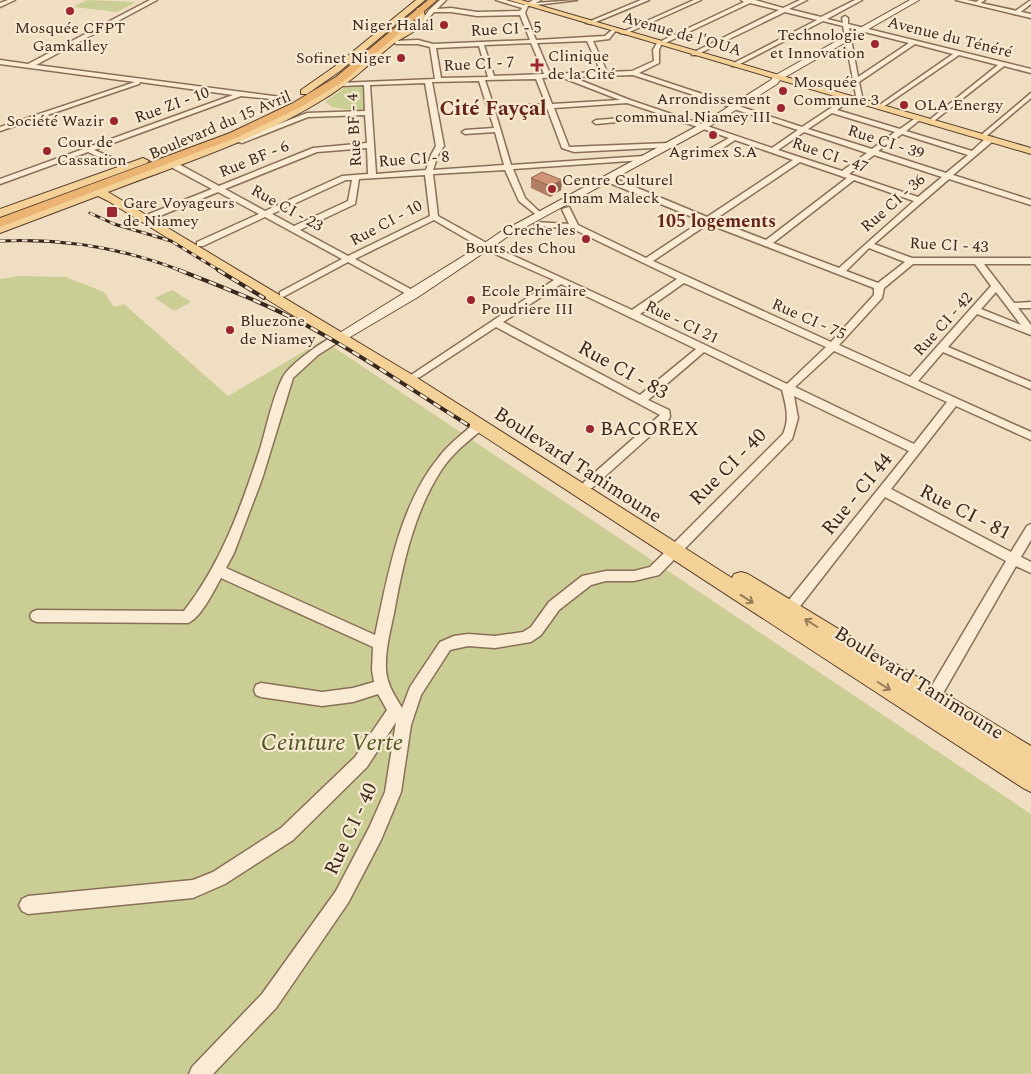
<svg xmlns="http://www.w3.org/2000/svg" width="1031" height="1074" font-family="Spectral,serif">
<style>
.green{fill:#cbce94}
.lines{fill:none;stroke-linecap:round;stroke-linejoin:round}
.minor-casing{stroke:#8a6f58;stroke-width:3}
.tertiary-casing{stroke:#8a6f58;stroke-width:3}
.secondary-casing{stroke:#6b503b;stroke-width:2}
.primary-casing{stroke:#573d2c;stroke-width:2}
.trunk-casing{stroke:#573d2c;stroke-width:2}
.minor{fill:#faecd4;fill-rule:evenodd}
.tertiary{fill:#faecd4;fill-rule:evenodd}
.secondary{fill:#faecd4;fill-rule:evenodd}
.primary{fill:#f4d197;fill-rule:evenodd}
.trunk{fill:#ebb472;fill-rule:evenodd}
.rail-far1-casing{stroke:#39281d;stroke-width:3}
.rail-casing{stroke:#39281d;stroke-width:4}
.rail-far1{stroke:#f7e9d1;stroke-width:2;stroke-dasharray:5.5;stroke-linecap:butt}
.rail{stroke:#f7e9d1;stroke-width:2.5;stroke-dasharray:8;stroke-linecap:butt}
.wall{fill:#b27f65}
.shaded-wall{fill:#916852}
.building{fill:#cf9475;stroke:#916852}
.oneway{stroke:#967c5a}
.poi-dot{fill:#9b262f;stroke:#f7e9d1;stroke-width:2}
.labels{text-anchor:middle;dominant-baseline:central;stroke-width:4.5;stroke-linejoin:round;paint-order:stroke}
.far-poi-label{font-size:16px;fill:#39281d;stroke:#f7e9d1;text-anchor:start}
.far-street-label{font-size:16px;fill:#39281d;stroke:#f7e9d1}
.far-neighbourhood-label{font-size:18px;font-weight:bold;fill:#67251a;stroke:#f7e9d1}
.street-label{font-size:20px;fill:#39281d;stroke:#f7e9d1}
.poi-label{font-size:20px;fill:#39281d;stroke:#f7e9d1;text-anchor:start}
.far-district-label{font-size:21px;font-weight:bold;fill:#67251a;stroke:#f7e9d1}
.near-park-label{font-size:24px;font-style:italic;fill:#4c5622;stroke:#f7e9d1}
</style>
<rect width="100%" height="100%" fill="#efdec1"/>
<g class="green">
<path d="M87,0L136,2L117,12L73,7Z"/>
<path d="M348,85H364L365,111L362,112L332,107L325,102Z"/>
<path d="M18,276L66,277L104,292L114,307L124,304L228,396L323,340L1031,814V1074H0V279Z"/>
<path d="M172,290L191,302L174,311L155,298Z"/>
</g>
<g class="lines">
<g class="minor-casing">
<g id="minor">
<path d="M8,0H15L0,7V3Z"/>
<path d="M150,0H157L36,65L289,98L292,100L291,101L241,96L94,150L130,165V169H124L88,152L0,184V179L233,95L140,82L139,84L0,131V127L135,82L0,64V60L28,64Z"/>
<path d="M440,0H446L437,9L451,8L477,12L520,11L522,8L496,0H505L524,5L533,0H541L535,3L577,0L528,6L525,13L536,40L605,36L613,29H617L609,39L593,41L607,72L632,71L654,61L653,50L657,43L744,2L741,0H755L783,8L800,0H807L789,9L821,17L855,0H862L827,19L843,23L842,18L845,16L848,18V24L1031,69V73L1004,66L930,124L928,123V121L998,65L959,55L880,109L877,107L878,106L953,54L915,44L859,82L863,101L860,103L857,101L843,26L823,21L736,66H732V64L817,20L785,12L696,55H692V53L779,10L750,3L661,45L659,50V63L639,73L802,127L849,96L851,97V99L837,110L900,129L917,117H921V119L906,131L972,151L987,137H993V141L953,175L1031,200V205L949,179L874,244L912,258H1031V264H984L1014,303L1031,302V308H1018L1031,325V335L977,314L948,347L1031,382V389L943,352L918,381L1031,432V440L956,406L891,489L1011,552L1027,526L1031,524V540L1021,557L1031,562V573L1016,566L934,709L929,711L924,709L922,704L924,699L1006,561L885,497L794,614L789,616L784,614L782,610L784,606L909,451L794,396L798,418L792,439L659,575L634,581H606L591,585L559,610L541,635L531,642L495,648L468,646L450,650L421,695L411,725L401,792L381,840L348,903L276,1008L213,1074H189L192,1067L262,994L336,891L369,828L385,792L396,722L367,767L293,840L225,884L193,898L28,914L22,911L19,905L22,899L28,896L193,880L213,872L281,828L355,757L387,710L378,694L353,702L322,706L261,697L256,695L254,690L256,685L261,683L322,692L353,688L374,682L372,670L373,647L221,578C214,590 201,618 188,623L37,622L32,620L30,616L32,612L37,610L184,611C222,562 242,505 261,446C267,425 273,396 283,377C289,365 327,337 340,334L343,335V339L318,355L293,378L262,479L234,553L226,568L375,635C388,575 399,506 439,457C449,444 462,434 475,423H483L484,426L483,429C468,441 453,453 442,469C414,512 403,563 394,613C390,632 385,651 386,670C387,685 395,696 402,708L410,687L440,642L454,636L468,634L495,636L523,632L531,627L549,602L582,576L606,571H634L650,567L783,434C790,419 786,405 782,390L704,352L648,400L669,410L670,416L669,419L592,488H584L582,485L584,482L660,415L496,327L420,377L416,378L411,375L554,280L484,249L434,220L355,259L416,292V296H410L348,262L283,297L280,296V292L342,259L265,217L203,246H197V242L259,214L218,192L155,218H149V214L212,189L169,166V162H175L219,186L313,148L367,143L365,115L308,117L242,143L235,141L307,113L365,111L364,85L341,86L339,85V83L435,79L430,47L418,44H396L394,41L418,40L433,44L530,40L520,15L477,16L451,12H434L424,23H420L429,10ZM849,28L909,43L858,77ZM587,41L601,72L550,74L537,43ZM531,43L544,74L494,76L484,45ZM479,46L488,77L441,78L436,48ZM633,75L730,107L731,108L798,130L772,148L630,100L572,77ZM542,78L565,77L566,79L620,100L552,104ZM536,79L546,104L494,107L485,80ZM479,81L494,128L465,130L462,132L465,134L495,132L504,165L433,170L438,155L444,146L432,82ZM425,83L436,146L431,155L426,170L376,174L370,85ZM627,103L663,115L596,120L593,122L596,124L669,117L729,138L708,150V154H714L735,140L793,160L707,217L611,177H605V181L702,221L646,258L578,225L569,207L562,209L569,224L535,222V226H538L573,229L677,279L632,310L490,245L438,216L433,174L505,170L519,201L539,217L543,215L525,198L513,169L644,160L648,158L644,156L511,165L495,111L547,108L562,148L574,152L672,147L673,145L669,143L569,147L554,108ZM832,113L895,132L872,149L808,129ZM804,132L867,153L842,171L778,150ZM902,134L968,155L946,173L878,151ZM367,148L368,174L342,176L265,211L225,189L317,152ZM874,155L942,177L918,197L849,174ZM800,162L847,178L766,240L714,220ZM425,175L430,216L348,256L300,230L355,204L359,179ZM346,180H352L348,201L294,226L272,214ZM854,180L914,201L839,268L773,243ZM708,224L874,288V295L831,342L653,261ZM869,248L905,262L878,283L846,271ZM913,264H975L991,286L910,377L839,345L882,298L884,288ZM684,283L826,347L787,384L640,314ZM561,284L696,349L640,395L503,322ZM996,292L1021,325L981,309ZM834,351L947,402L914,444L795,387Z"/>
<path d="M641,0H649L591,24L586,23Z"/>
<path d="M694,0H701L625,34L620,33Z"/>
<path d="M979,0H985L979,4L976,2Z"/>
<path d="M1031,0V4L1018,14H1014V12Z"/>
<path d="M1031,93V98L984,138H980V136Z"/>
</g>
</g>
<g class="tertiary-casing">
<path id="tertiary" d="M956,0H967L1031,14V18Z"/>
</g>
<g class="secondary-casing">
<path id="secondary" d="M910,0H919L780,80L777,84L707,128L507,237L418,297L345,340L340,341L333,337L483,244L499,233L701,124L771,80L774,76Z"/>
</g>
<g class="primary-casing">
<g id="primary">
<path d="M416,0H425L340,71L307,94H301V90L334,67Z"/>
<path d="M509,0H521L1031,148V154Z"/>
<path d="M417,8H423L425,16C423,31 403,36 392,45C370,63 349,84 324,99C258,140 181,164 108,192L411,374L732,578L734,574L741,572L748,574L1031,746V792L1023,788L401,382L108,201L98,196L0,233V225L208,146L276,118L339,81L391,37L415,23Z"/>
<path d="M143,158L149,161L147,163L0,217V209Z"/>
</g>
</g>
<g class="trunk-casing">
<path id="trunk" d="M428,0H437L344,81L301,107L238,137L0,227V218L230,133L293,103L336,77Z"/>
</g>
<use href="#minor" class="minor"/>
<use href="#tertiary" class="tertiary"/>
<use href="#secondary" class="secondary"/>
<use href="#primary" class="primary"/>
<use href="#trunk" class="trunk"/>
<g class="rail-far1-casing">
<g id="rail-far1">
<path d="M90,213L114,224L171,241L220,271"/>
<path d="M0,241C63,238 123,248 182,271"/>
</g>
</g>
<g class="rail-casing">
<g id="rail">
<path d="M179,270C220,286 262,302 302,323C359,353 413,391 468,425"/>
<path d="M218,270L264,298"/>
</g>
</g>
<use href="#rail-far1" class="rail-far1"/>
<use href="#rail" class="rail"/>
</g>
<path class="wall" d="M531,178L562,180L561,190L550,197L531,188Z"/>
<path class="shaded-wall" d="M562,180L561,190L550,197V186Z"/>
<path class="building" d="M542,172L562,180L550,186L531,178Z"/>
<defs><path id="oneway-shaft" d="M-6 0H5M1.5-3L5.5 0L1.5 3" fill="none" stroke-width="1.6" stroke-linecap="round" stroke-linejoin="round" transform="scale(1.25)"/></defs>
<g class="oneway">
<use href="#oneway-shaft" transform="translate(747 599) rotate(33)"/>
<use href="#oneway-shaft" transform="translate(811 623) rotate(-148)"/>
<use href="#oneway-shaft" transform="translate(884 686) rotate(32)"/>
</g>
<g class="poi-dot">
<circle cx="70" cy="11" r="5"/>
<circle cx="444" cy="25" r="5"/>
<circle cx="875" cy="44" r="5"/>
<circle cx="401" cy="58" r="5"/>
<path d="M534.5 57.5h5v5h5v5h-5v5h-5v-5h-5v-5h5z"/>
<circle cx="783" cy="91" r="5"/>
<circle cx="904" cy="105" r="5"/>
<circle cx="781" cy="108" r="5"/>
<circle cx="114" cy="121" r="5"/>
<circle cx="713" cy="135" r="5"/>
<circle cx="47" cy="151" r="5"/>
<circle cx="552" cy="189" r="5"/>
<rect x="106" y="206" width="12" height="12" rx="2.5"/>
<circle cx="586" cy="239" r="5"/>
<circle cx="471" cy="300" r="5"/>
<circle cx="230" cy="330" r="5"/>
<circle cx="590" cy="429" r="5"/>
</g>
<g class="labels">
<g class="far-poi-label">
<text x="434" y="25" text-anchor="end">Niger Halal</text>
<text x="70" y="28" text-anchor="middle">Mosquée CFPT<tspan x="70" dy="18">Gamkalley</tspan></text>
<text x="865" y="35" text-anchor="end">Technologie<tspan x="865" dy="18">et Innovation</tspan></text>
<text x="548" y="56">Clinique<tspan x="548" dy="18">de la Cité</tspan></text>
<text x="391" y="58" text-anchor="end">Sofinet Niger</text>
<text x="793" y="82">Mosquée<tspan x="793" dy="18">Commune 3</tspan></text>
<text x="771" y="99" text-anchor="end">Arrondissement<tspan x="771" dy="18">communal Niamey III</tspan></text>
<text x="914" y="105">OLA Energy</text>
<text x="104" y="121" text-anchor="end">Société Wazir</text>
<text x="57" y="142">Cour de<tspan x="57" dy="18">Cassation</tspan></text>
<text x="713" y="152" text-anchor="middle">Agrimex S.A</text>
<text x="562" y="180">Centre Culturel<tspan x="562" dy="18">Imam Maleck</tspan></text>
<text x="123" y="203">Gare Voyageurs<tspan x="123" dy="18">de Niamey</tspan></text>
<text x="576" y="230" text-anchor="end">Creche les<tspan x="576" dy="18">Bouts des Chou</tspan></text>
<text x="481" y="291">Ecole Primaire<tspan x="481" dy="18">Poudriere III</tspan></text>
<text x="240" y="321">Bluezone<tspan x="240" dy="18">de Niamey</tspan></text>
</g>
<g class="far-street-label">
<text transform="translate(506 29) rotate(-3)">Rue CI - 5</text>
<text transform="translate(682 34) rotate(16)">Avenue de l'OUA</text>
<text transform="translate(950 37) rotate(14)">Avenue du Ténéré</text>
<text transform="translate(479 64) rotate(-3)">Rue CI - 7</text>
<text transform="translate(172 105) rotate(-20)">Rue ZI - 10</text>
<text transform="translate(220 125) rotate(-23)">Boulevard du 15 Avril</text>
<text transform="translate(354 130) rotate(-93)">Rue BF - 4</text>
<text transform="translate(886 142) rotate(18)">Rue CI - 39</text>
<text transform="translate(830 155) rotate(19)">Rue CI - 47</text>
<text transform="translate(254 159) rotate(-22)">Rue BF - 6</text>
<text transform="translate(414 159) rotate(-4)">Rue CI - 8</text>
<text transform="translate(893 203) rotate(-41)">Rue CI - 36</text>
<text transform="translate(287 208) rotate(29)">Rue CI - 23</text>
<text transform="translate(386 223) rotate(-28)">Rue CI - 10</text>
<text transform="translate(949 245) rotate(3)">Rue CI - 43</text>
<text transform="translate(809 319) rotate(24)">Rue CI - 75</text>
<text transform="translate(682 322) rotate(26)">Rue - CI 21</text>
<text transform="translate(943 324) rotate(-48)">Rue CI - 42</text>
</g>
<g class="far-neighbourhood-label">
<text x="716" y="221">105 logements</text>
</g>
<g class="street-label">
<text transform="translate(623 370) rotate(29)">Rue CI - 83</text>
<text transform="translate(578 465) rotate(33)">Boulevard Tanimoune</text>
<text transform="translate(728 467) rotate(-45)">Rue CI - 40</text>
<text transform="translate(857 494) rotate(-51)">Rue - CI 44</text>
<text transform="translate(965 512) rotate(27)">Rue CI - 81</text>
<text transform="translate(919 683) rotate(32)">Boulevard Tanimoune</text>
<text transform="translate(351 829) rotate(-65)">Rue CI - 40</text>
</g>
<g class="poi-label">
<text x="600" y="429">BACOREX</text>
</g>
<g class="far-district-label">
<text x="493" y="109">Cité Fayçal</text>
</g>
<g class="near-park-label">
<text x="332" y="743">Ceinture Verte</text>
</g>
</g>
</svg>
